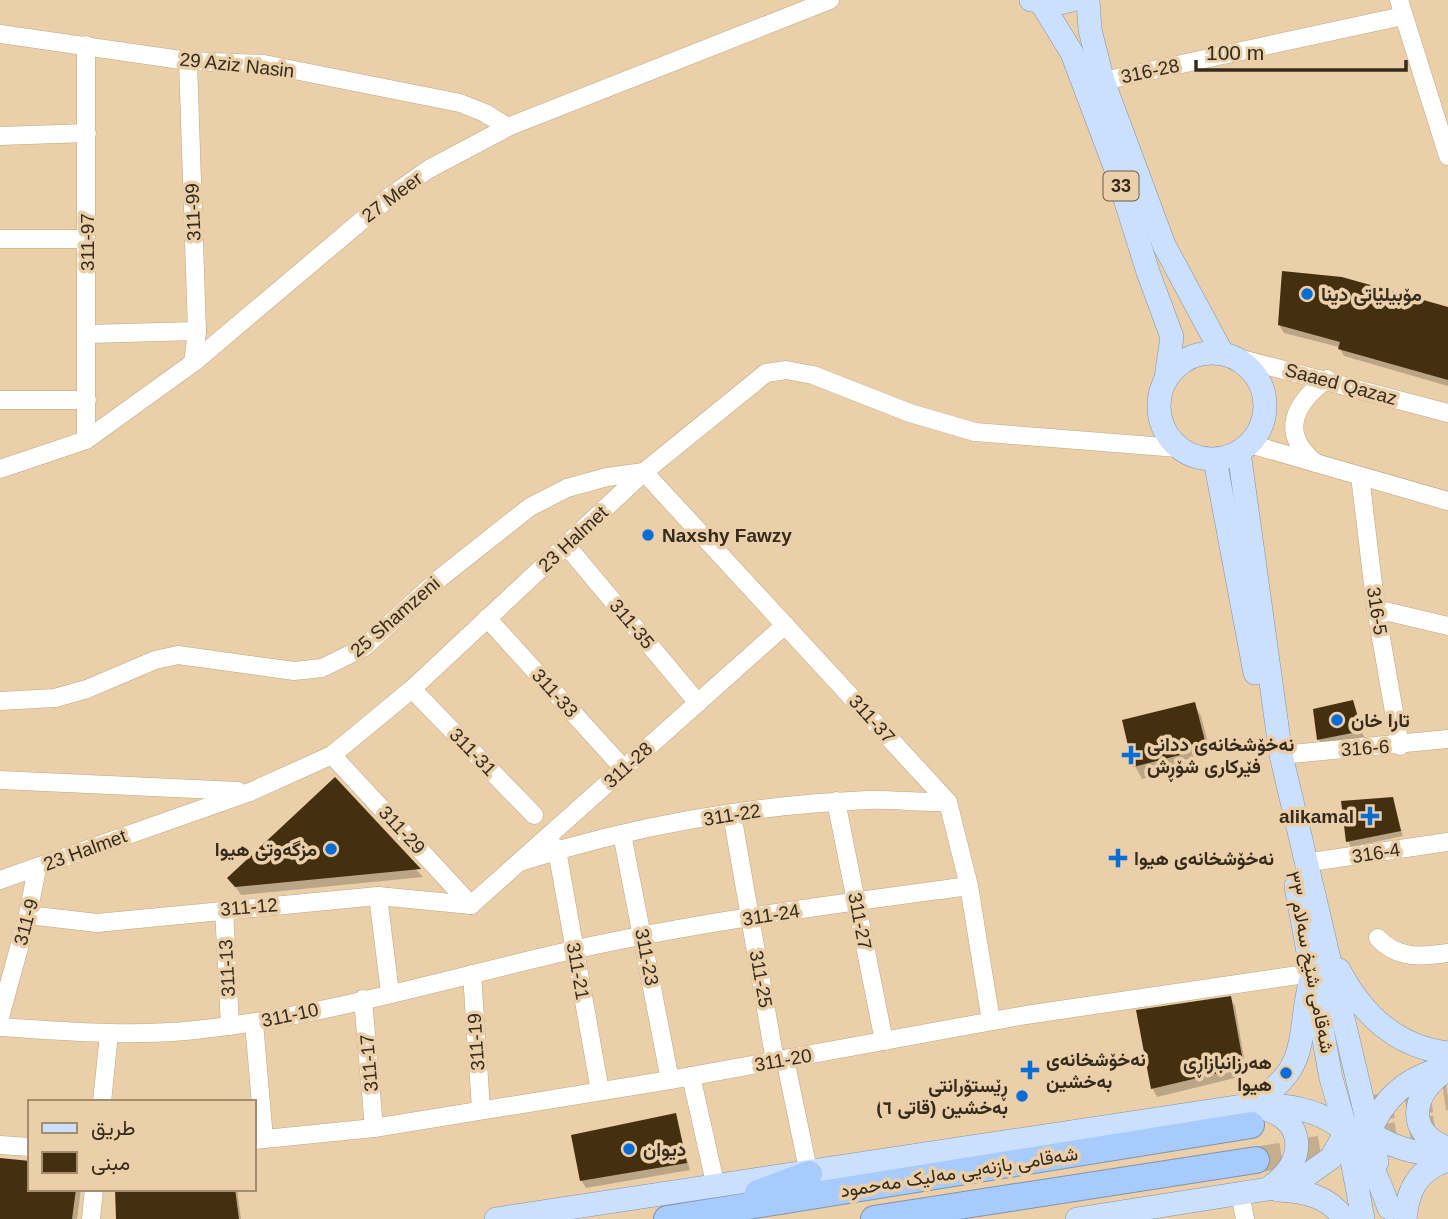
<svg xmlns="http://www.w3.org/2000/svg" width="1448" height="1219" font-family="Helvetica,Vazirmatn,sans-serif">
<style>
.shadow{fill:#0003}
.building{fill:#442f0f}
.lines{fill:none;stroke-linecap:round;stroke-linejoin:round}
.highway-tunnel{stroke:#c6ae8d;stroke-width:26;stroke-dasharray:26 13;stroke-linecap:butt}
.minor-casing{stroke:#c0a580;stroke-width:19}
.major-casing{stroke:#7f93ae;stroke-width:24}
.highway-casing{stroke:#7f93ae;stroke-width:28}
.minor{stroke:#fff;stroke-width:18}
.major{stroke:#cae0fe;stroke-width:23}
.highway{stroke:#a7cbfd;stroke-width:26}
.poi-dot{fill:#0a6cd5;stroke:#eacfa9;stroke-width:2.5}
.labels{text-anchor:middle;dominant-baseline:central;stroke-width:7;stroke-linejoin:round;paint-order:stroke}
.shield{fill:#eacfa9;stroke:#6b5c46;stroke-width:2}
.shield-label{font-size:18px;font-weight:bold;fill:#352b1c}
.street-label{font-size:19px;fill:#352b1c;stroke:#eacfa9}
.poi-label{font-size:19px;font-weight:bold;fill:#352b1c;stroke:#eacfa9;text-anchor:start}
</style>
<rect width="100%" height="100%" fill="#eacfa9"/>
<g class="shadow">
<path d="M1448,309V386L1344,356L1339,347L1284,333L1279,325Z"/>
<path d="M1352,702L1364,737L1322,745L1319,740Z"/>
<path d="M1194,704L1201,716L1211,754L1184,760L1186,768L1142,779L1135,766Z"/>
<path d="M335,780L423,877L241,895L230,879Z"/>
<path d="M1392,799L1403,836L1351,847L1348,841Z"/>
<path d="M1230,998L1235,1006L1247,1075L1157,1097L1153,1089L1138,1012Z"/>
<path d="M675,1115L690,1170L586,1188L581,1180Z"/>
<path d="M0,1159L30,1189H81L77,1219H0Z"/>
<path d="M117,1189H237L241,1219H116Z"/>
</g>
<g class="building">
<path d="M1282,271L1342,277L1448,307V380L1338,349L1340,342L1278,325Z"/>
<path d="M1353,700L1362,731L1317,740L1313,709Z"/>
<path d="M1195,702L1205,741L1178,748L1180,755L1133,767L1122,720Z"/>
<path d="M335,777L421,869L235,887L227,878Z"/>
<path d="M1393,797L1401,831L1346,842L1341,801Z"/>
<path d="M1231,996L1244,1067L1151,1089L1136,1010Z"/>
<path d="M676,1113L687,1163L580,1181L571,1135Z"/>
<path d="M0,1158L30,1161V1189H76L72,1219H0Z"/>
<path d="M115,1189H235L239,1219H116Z"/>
</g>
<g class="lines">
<g class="highway-tunnel">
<path d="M1367,1109L1448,1097"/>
<path d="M1256,1160L1448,1126"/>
</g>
<g class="minor-casing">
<g id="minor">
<path d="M1399,0L1448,156"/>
<path d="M0,34L188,61L264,64L460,103L485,113L508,127"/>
<path d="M86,45V440"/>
<path d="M188,61L197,331L193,363"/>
<path d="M1103,81L1403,16"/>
<path d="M0,136L87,133"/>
<path d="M0,239H86"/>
<path d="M87,334L197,331"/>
<path d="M1234,357L1448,413"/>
<path d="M0,400H87"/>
<path d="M1250,444L1448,501"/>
<path d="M1316,463C1278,433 1295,403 1327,379"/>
<path d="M0,469L86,440L193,363L392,195L429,169L508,127L830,0"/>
<path d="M1360,476L1376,609L1400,746"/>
<path d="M566,545L698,703"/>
<path d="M1376,609L1448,626"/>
<path d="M487,618L624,769"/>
<path d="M412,689L534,815"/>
<path d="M0,701L55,698L87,689L155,660L178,655L294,671L322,668L363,648L440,578L530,507L567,488L607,477L644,472L948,802L969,886L991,1021"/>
<path d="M332,755L471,905"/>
<path d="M1281,755L1448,739"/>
<path d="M0,780L238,791"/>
<path d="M836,801L884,1041"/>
<path d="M732,814L775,1061"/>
<path d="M622,834L670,1080"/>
<path d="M550,842L557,850L600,1091"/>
<path d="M520,862C631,826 752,805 868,800C894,799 921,803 948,802"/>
<path d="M1304,863L1448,842"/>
<path d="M0,880L250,792L332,755L412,689L644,472L766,373L786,370L813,375L910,413L975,432L1178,448"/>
<path d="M378,896L390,993"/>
<path d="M471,905L785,625"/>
<path d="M224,909L230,1026"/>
<path d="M28,915L97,923L378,896L471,905"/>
<path d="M1378,938C1397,959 1422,957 1448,953"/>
<path d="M472,974L481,1109"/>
<path d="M363,999L374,1128"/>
<path d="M0,1017L28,915L37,868"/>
<path d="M254,1023L264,1139"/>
<path d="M0,1027C65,1031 130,1037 195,1030C323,1017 448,978 573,950C703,921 837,904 969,886"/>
<path d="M785,1059L809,1174"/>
<path d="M691,1076L716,1187"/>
<path d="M102,1102L109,1034"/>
<path d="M254,1140L374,1128L670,1080L1026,1015L1312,973"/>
<path d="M0,1145L30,1147"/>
<path d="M1240,1193L1245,1219"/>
<path d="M91,1219L94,1189"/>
</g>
</g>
<g class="major-casing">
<g id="major">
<path d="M1031,0L1055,4L1072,0"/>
<path d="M1088,0L1090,30L1103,81L1164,245L1222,353"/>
<path d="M1042,4L1072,53L1115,167L1148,272L1172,337L1166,378"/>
<circle cx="1212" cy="406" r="53"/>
<path d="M1239,452L1281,755L1377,1162"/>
<path d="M1215,460L1255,673"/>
<path d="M1296,886L1331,1078L1347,1133L1363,1219"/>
<path d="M1339,970C1362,1014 1396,1047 1448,1053"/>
<path d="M1445,1071C1412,1093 1404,1133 1448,1148"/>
<path d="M1251,1104C1310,1070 1297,1041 1310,982"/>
<path d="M1262,1108C1308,1119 1306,1164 1270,1187"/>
<path d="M1362,1127C1386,1146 1417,1156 1448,1154"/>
<path d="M1368,1136C1383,1097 1407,1077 1448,1067"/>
<path d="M1278,1190C1304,1191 1329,1196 1344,1219"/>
<path d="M496,1219L1249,1105C1331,1101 1363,1134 1389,1208"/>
<path d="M1077,1219L1268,1189L1303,1178L1331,1158L1349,1127"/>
<path d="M1405,1219C1408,1188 1418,1170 1448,1160"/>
</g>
</g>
<g class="highway-casing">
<g id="highway">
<path d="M758,1193L809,1174"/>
<path d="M667,1219L1251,1125"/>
<path d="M874,1219L1256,1160"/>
</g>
</g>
<use href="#minor" class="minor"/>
<use href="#major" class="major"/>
<use href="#highway" class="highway"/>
</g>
<g class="poi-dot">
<circle cx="1307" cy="294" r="7"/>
<circle cx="648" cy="535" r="7"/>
<circle cx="1337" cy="720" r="7"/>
<path d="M1127.5 744.5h7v7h7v7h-7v7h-7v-7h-7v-7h7z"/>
<path d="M1366.5 805.5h7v7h7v7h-7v7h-7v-7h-7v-7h7z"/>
<circle cx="331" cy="849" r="7"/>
<path d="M1114.5 847.5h7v7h7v7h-7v7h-7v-7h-7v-7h7z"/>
<path d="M1026.5 1059.5h7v7h7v7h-7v7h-7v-7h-7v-7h7z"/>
<circle cx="1286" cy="1073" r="7"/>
<circle cx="1022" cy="1096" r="7"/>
<circle cx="629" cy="1149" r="7"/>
</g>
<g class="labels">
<rect class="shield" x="1103.5" y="171.5" width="35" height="29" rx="5"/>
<g class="shield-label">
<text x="1121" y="186">33</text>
</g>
<g class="street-label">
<text transform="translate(237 65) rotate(6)">29 Aziz Nasin</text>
<text transform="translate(1150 71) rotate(-12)">316-28</text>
<text transform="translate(392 197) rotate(-37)">27 Meer</text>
<text transform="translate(193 212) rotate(-92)">311-99</text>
<text transform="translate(87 242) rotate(-90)">311-97</text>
<text transform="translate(1341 384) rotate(15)">Saaed Qazaz</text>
<text transform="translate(573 539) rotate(-43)">23 Halmet</text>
<text transform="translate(1377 611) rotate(81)">316-5</text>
<text transform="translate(395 617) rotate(-41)">25 Shamzeni</text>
<text transform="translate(632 624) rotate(50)">311-35</text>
<text transform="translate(555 693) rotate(48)">311-33</text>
<text transform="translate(872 719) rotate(48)">311-37</text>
<text transform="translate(1365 748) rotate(-4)">316-6</text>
<text transform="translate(473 752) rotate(46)">311-31</text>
<text transform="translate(628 765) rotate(-42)">311-28</text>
<text transform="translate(732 815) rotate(-9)">311-22</text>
<text transform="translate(402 830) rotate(47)">311-29</text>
<text transform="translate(85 850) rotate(-20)">23 Halmet</text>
<text transform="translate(1376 853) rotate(-9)">316-4</text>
<text transform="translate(249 907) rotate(-5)">311-12</text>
<text transform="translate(771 915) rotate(-9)">311-24</text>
<text transform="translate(860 921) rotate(79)">311-27</text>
<text transform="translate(26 922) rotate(-75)">311-9</text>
<text transform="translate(647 957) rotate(79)">311-23</text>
<text transform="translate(1310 962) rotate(79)">شەقامی شێخ سەلام ٣٣</text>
<text transform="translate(227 968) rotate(-93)">311-13</text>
<text transform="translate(578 971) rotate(80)">311-21</text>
<text transform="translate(761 979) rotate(80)">311-25</text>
<text transform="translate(290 1015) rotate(-12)">311-10</text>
<text transform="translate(476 1042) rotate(-94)">311-19</text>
<text transform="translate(783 1060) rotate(-10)">311-20</text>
<text transform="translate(369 1063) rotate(-95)">311-17</text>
<text transform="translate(959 1172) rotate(-9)">شەقامی بازنەیی مەلیک مەحمود</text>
</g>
<g class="poi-label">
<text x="1321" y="294">مۆبیلیاتی دینا</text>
<text x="662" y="535">Naxshy Fawzy</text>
<text x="1351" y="720">تارا خان</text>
<text x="1147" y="744">نەخۆشخانەی ددانی<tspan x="1147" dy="22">فێرکاری شۆڕش</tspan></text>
<text x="1354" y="816" text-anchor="end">alikamal</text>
<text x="317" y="849" text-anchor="end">مزگەوتی هیوا</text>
<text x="1134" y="858">نەخۆشخانەی هیوا</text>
<text x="1046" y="1059">نەخۆشخانەی<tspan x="1046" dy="22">بەخشین</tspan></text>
<text x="1272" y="1062" text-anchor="end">هەرزانبازاڕی<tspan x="1272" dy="22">هیوا</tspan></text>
<text x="1008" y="1085" text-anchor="end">ڕێستۆرانتی<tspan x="1008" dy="22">بە‌خشین (قاتی ٦)</tspan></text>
<text x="643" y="1149">دیوان</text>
</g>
</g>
<rect x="28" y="1100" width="228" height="91" fill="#eacfa9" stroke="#a28d71" stroke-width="2"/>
<rect x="42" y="1123" width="35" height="10" fill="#cae0fe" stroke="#a28d71" stroke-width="2"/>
<text x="91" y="1135" font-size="21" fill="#352b1c">طريق</text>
<rect x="42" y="1152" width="35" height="21" fill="#442f0f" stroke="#a28d71" stroke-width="2"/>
<text x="91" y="1170" font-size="21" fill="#352b1c">مبنى</text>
<path d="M1196 60v10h210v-10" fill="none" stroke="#352b1c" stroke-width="3.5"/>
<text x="1206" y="60" font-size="21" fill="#352b1c" stroke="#eacfa9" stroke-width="5" paint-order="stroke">100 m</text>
</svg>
